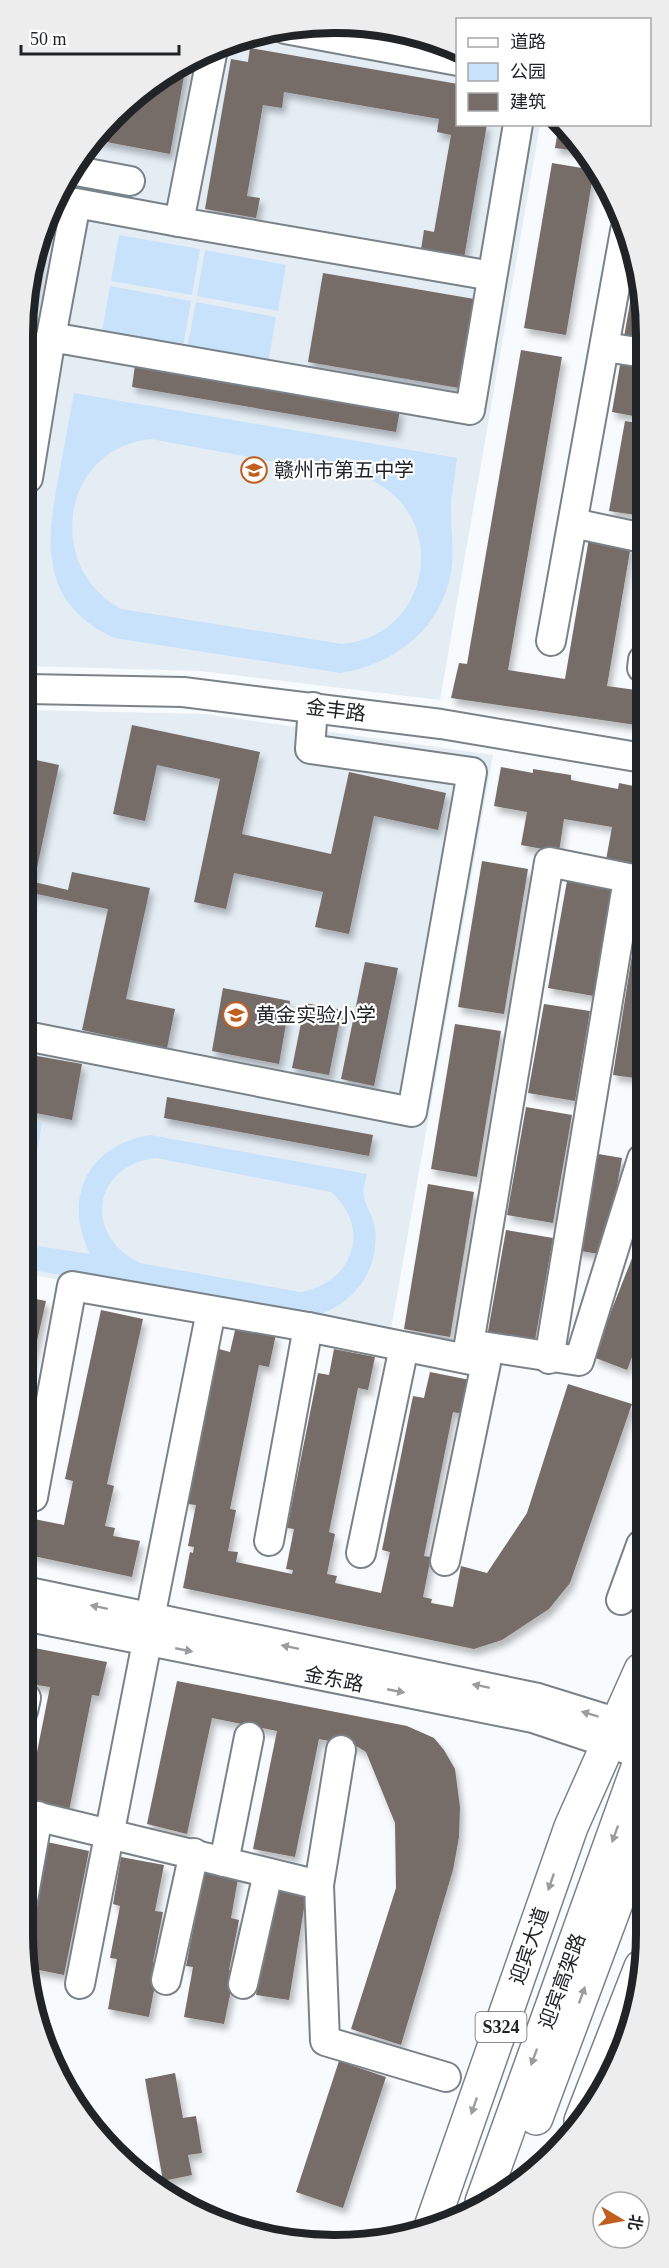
<svg xmlns="http://www.w3.org/2000/svg" width="669" height="2268" font-family="'Times New Roman','Noto Sans SC',serif">
<style>
.built{fill:#e4edf4}
.green{fill:#c7e2fa;fill-rule:evenodd}
.building{fill:#776d68;filter:url(#shadow)}
.lines{fill:none;stroke-linecap:round;stroke-linejoin:round}
.minor-casing{stroke:#7a8289;stroke-width:32}
.major-casing{stroke:#7a8289;stroke-width:36}
.highway-casing{stroke:#7a8289;stroke-width:36}
.minor{stroke:#fff;stroke-width:28}
.major{stroke:#fff;stroke-width:33}
.highway{stroke:#fff;stroke-width:33}
.oneway{fill:#9b9c9e}
.labels{text-anchor:middle;dominant-baseline:central;stroke-width:4.5;stroke-linejoin:round;paint-order:stroke}
.shield{fill:#fff;stroke:#646668;stroke-width:1.5}
.shield-label{font-size:18px;font-weight:bold;fill:#212427}
.poi-label{font-size:20px;fill:#212427;stroke:#fff;text-anchor:start}
.street-label{font-size:20px;fill:#212427;stroke:#fff}
.rim{fill:none;stroke:#212427;stroke-width:8}
</style>
<defs>
<filter id="shadow"><feDropShadow dx="3.5" dy="6" stdDeviation="3" flood-color="#0004"/></filter>
</defs>
<rect width="100%" height="100%" fill="#f8fbfe"/>
<g class="built">
<path d="M368,28L422,39L457,52L458,124L540,125L440,700L200,671L27,666L28,274L75,161L161,75L273,29Z"/>
<path d="M27,710L205,714L493,755L390,1335L25,1274Z"/>
</g>
<g class="green">
<path d="M119,235L200,249L192,295L111,281Z"/>
<path d="M205,250L286,265L278,311L197,296Z"/>
<path d="M110,286L191,301L183,347L102,332Z"/>
<path d="M196,302L276,317L268,363L187,348Z"/>
<path d="M74,393L457,458C455,473 453,488 451,503C450,526 455,549 451,572C441,629 395,664 341,673L114,638C42,604 45,547 58,480C63,451 69,422 74,393ZM151,439L369,479C451,515 432,636 342,644L121,609C44,567 61,448 151,439Z"/>
<path d="M25,1120L42,1123L34,1170L25,1168Z"/>
<path d="M150,1135L367,1174C366,1180 362,1190 364,1197C366,1207 373,1216 375,1228C380,1274 350,1309 306,1318L33,1270L38,1246L90,1254C62,1198 88,1145 150,1135ZM156,1158L331,1192C373,1228 352,1284 300,1292L140,1263C83,1236 92,1165 156,1158Z"/>
</g>
<g class="building">
<path d="M250,48L458,84V124H487L464,258L421,250L424,230L434,232L451,135L437,132L439,119L284,92L282,108L263,105L247,196L260,198L256,218L205,209L231,59L248,62Z"/>
<path d="M186,65L170,154L96,140L161,75Z"/>
<path d="M559,124L569,129L585,152L555,148Z"/>
<path d="M552,163L594,170L566,335L524,328Z"/>
<path d="M45,235L29,327L28,326V274Z"/>
<path d="M636,268L644,294V347L623,343Z"/>
<path d="M323,273L480,300L465,389L308,362Z"/>
<path d="M521,350L562,357L508,670L565,679L589,538L631,545L607,686L643,691V726L451,698L459,663L467,664Z"/>
<path d="M621,359L644,363V418L612,412Z"/>
<path d="M135,365L400,410L396,432L132,387Z"/>
<path d="M625,421L644,424L643,516L609,511Z"/>
<path d="M132,725L260,752L242,834L331,854L349,772L446,793L438,830L374,816L349,934L315,927L323,892L234,873L226,909L194,902L220,779L157,765L145,821L113,814Z"/>
<path d="M27,758L59,765L34,882L68,890L72,872L150,888L126,999L175,1009L167,1048L82,1030L108,909L32,893L26,916Z"/>
<path d="M501,767L533,773V769L571,775V780L618,789L619,783L643,788V866L606,860L612,827L564,819L559,852L521,845L527,812L494,806Z"/>
<path d="M482,861L528,869L504,1014L458,1007Z"/>
<path d="M567,881L613,888L594,996L548,988Z"/>
<path d="M641,898L643,899L642,1079L613,1075Z"/>
<path d="M365,962L398,968L374,1086L341,1079Z"/>
<path d="M223,988L290,1001L279,1064L212,1051Z"/>
<path d="M305,1003L342,1010L329,1075L292,1068Z"/>
<path d="M544,1004L590,1011L575,1101L528,1093Z"/>
<path d="M455,1024L501,1031L477,1177L431,1169Z"/>
<path d="M26,1054L82,1064L72,1120L25,1111Z"/>
<path d="M167,1097L373,1135L369,1156L164,1118Z"/>
<path d="M526,1107L572,1115L553,1223L507,1215Z"/>
<path d="M592,1153L622,1158L605,1255L575,1250Z"/>
<path d="M428,1184L474,1192L450,1337L404,1329Z"/>
<path d="M506,1230L553,1238L534,1346L487,1337Z"/>
<path d="M642,1233V1332L627,1370L593,1357Z"/>
<path d="M25,1297L46,1301L25,1395H24Z"/>
<path d="M101,1310L143,1319L107,1484L114,1486L105,1526L115,1528L113,1536L140,1541L132,1577L24,1554V1517L64,1525L73,1481L65,1479Z"/>
<path d="M236,1326L276,1334L269,1367L259,1365L230,1509L236,1510L228,1551L238,1552L236,1562L292,1574L293,1570L286,1569L294,1529L287,1528L318,1373L329,1375L334,1349L375,1357L368,1390L358,1388L329,1532L335,1534L327,1574L337,1576L335,1583L381,1593L390,1552L382,1550L413,1396L424,1398L430,1372L470,1380L463,1414L453,1412L424,1556L431,1557L423,1597L432,1599L431,1603L453,1607L461,1566L487,1573L527,1513L568,1384L632,1404L570,1583L549,1609L502,1640L474,1649L183,1588L190,1552L193,1553L194,1547L188,1546L196,1505L187,1504L219,1349L230,1352Z"/>
<path d="M24,1646L107,1662L99,1696L92,1695L69,1811L27,1802L50,1687L23,1683Z"/>
<path d="M177,1681L407,1726L434,1738L444,1750L455,1769L460,1807L459,1837L453,1870L401,2045L351,2029L396,1888L395,1823L366,1752L358,1747L319,1739L295,1857L253,1849L277,1731L212,1718L187,1834L147,1824Z"/>
<path d="M47,1842L89,1851L64,1975L29,1968L25,1948Z"/>
<path d="M121,1857L164,1865L155,1911L163,1912L153,1962L159,1963L149,2017L108,2009L117,1959L110,1958L120,1906L113,1904Z"/>
<path d="M197,1865L239,1873L231,1918L239,1920L229,1970L235,1971L224,2024L184,2017L193,1967L186,1966L196,1914L189,1912Z"/>
<path d="M273,1890L306,1896L289,2000L256,1995Z"/>
<path d="M339,2061L386,2077L343,2208L296,2192Z"/>
<path d="M175,2073L183,2118L196,2116L202,2153L188,2155L192,2175L163,2181L145,2079Z"/>
</g>
<g class="lines">
<g class="minor-casing">
<g id="minor">
<path d="M285,29L458,61"/>
<path d="M212,54L179,222L492,276"/>
<path d="M71,170L130,181"/>
<path d="M51,337L76,203L179,222"/>
<path d="M605,347L644,353"/>
<path d="M28,478L51,337L470,410L518,124"/>
<path d="M573,523L643,538"/>
<path d="M551,641L625,231"/>
<path d="M642,668L643,660"/>
<path d="M27,689L183,692L441,724L643,758"/>
<path d="M26,1036L412,1112L472,772L310,749L313,707"/>
<path d="M642,1159L579,1361L469,1344L549,862L643,881"/>
<path d="M549,1359L628,879"/>
<path d="M33,1497L72,1286L308,1327L486,1363L445,1561"/>
<path d="M269,1541L308,1327"/>
<path d="M361,1553L404,1347"/>
<path d="M24,1591L538,1698L641,1730"/>
<path d="M621,1600L641,1545"/>
<path d="M24,1616L533,1718L641,1754"/>
<path d="M150,1618L211,1311"/>
<path d="M23,1711L26,1698"/>
<path d="M23,1813L319,1885L325,2041L446,2077"/>
<path d="M224,1862L249,1737"/>
<path d="M319,1885L341,1750"/>
<path d="M23,1900L38,1816"/>
<path d="M166,1980L194,1853"/>
<path d="M80,1984L147,1642"/>
<path d="M243,1984L268,1873"/>
</g>
</g>
<g class="major-casing">
<g id="major">
<path d="M581,2121L641,1967"/>
<path d="M431,2227L571,1827L641,1670"/>
</g>
</g>
<g class="highway-casing">
<g id="highway">
<path d="M536,2118L641,1836"/>
<path d="M482,2202L641,1759"/>
</g>
</g>
<use href="#minor" class="minor"/>
<use href="#major" class="major"/>
<use href="#highway" class="highway"/>
</g>
<defs><path id="oneway-solid" d="M-6-.8H1V-3.2L6.5 0L1 3.2V.8H-6Z" transform="scale(1.5)"/></defs>
<g class="oneway">
<use href="#oneway-solid" transform="translate(99 1607) rotate(-168)"/>
<use href="#oneway-solid" transform="translate(290 1647) rotate(-168)"/>
<use href="#oneway-solid" transform="translate(184 1650) rotate(11)"/>
<use href="#oneway-solid" transform="translate(481 1686) rotate(-168)"/>
<use href="#oneway-solid" transform="translate(396 1691) rotate(11)"/>
<use href="#oneway-solid" transform="translate(590 1714) rotate(-163)"/>
<use href="#oneway-solid" transform="translate(615 1834) rotate(110)"/>
<use href="#oneway-solid" transform="translate(551 1882) rotate(109)"/>
<use href="#oneway-solid" transform="translate(582 1995) rotate(-70)"/>
<use href="#oneway-solid" transform="translate(534 2057) rotate(110)"/>
<use href="#oneway-solid" transform="translate(474 2106) rotate(109)"/>
</g>
<defs>
<g id="school-ring" transform="scale(1.35)"><circle r="9.5" fill="#fff" stroke="#bf5e1e" stroke-width="1.5"/><path d="M0-5L7-2L0 1L-7-2ZM-4 1L0 2.5L4 1V4Q0 6-4 4Z" fill="#bf5e1e"/></g>
</defs>
<g fill-rule="evenodd">
<use href="#school-ring" x="254" y="470"/>
<use href="#school-ring" x="236" y="1015"/>
</g>
<g class="labels">
<rect class="shield" x="475.5" y="2012" width="51" height="30" rx="4.5"/>
<g class="shield-label">
<text x="501" y="2027">S324</text>
</g>
<g class="poi-label">
<text x="274" y="470">赣州市第五中学</text>
<text x="256" y="1015">黄金实验小学</text>
</g>
<g class="street-label">
<text transform="translate(336 710) rotate(7)">金丰路</text>
<text transform="translate(334 1679) rotate(11)">金东路</text>
<text transform="translate(529 1946) rotate(-71)">迎宾大道</text>
<text transform="translate(562 1981) rotate(-70)">迎宾高架路</text>
</g>
</g>
<path d="M0 0H669V2268H0ZM334 33H335A301 301 0 0 1 636 334V1934A301 301 0 0 1 335 2235H334A301 301 0 0 1 33 1934V334A301 301 0 0 1 334 33Z" fill="#ededee" fill-rule="evenodd"/>
<path class="rim" d="M334 33H335A301 301 0 0 1 636 334V1934A301 301 0 0 1 335 2235H334A301 301 0 0 1 33 1934V334A301 301 0 0 1 334 33Z"/>
<rect x="456" y="18" width="195" height="108" fill="#ffffff" stroke="#a6a7a9" stroke-width="1.5"/>
<rect x="468" y="38" width="30" height="9" fill="#ffffff" stroke="#a6a7a9" stroke-width="1.5"/>
<text x="510" y="48" font-size="18" fill="#212427">道路</text>
<rect x="468" y="63" width="30" height="18" fill="#c7e2fa" stroke="#a6a7a9" stroke-width="1.5"/>
<text x="510" y="78" font-size="18" fill="#212427">公园</text>
<rect x="468" y="93" width="30" height="18" fill="#776d68" stroke="#a6a7a9" stroke-width="1.5"/>
<text x="510" y="108" font-size="18" fill="#212427">建筑</text>
<g transform="translate(621 2220) rotate(100)"><circle r="28" fill="#ffffff" stroke="#a6a7a9" stroke-width="1.5"/>
<path d="M0-4.5L10 22L0 15L-10 22Z" fill="#bf5e1e"/>
<text y="-9" font-size="16" font-weight="bold" text-anchor="middle" fill="#212427">北</text>
</g>
<path d="M21 45v9h158v-9" fill="none" stroke="#212427" stroke-width="3"/>
<text x="30" y="45" font-size="18" fill="#212427" stroke="#ffffff" stroke-width="4.5" paint-order="stroke">50 m</text>
</svg>
